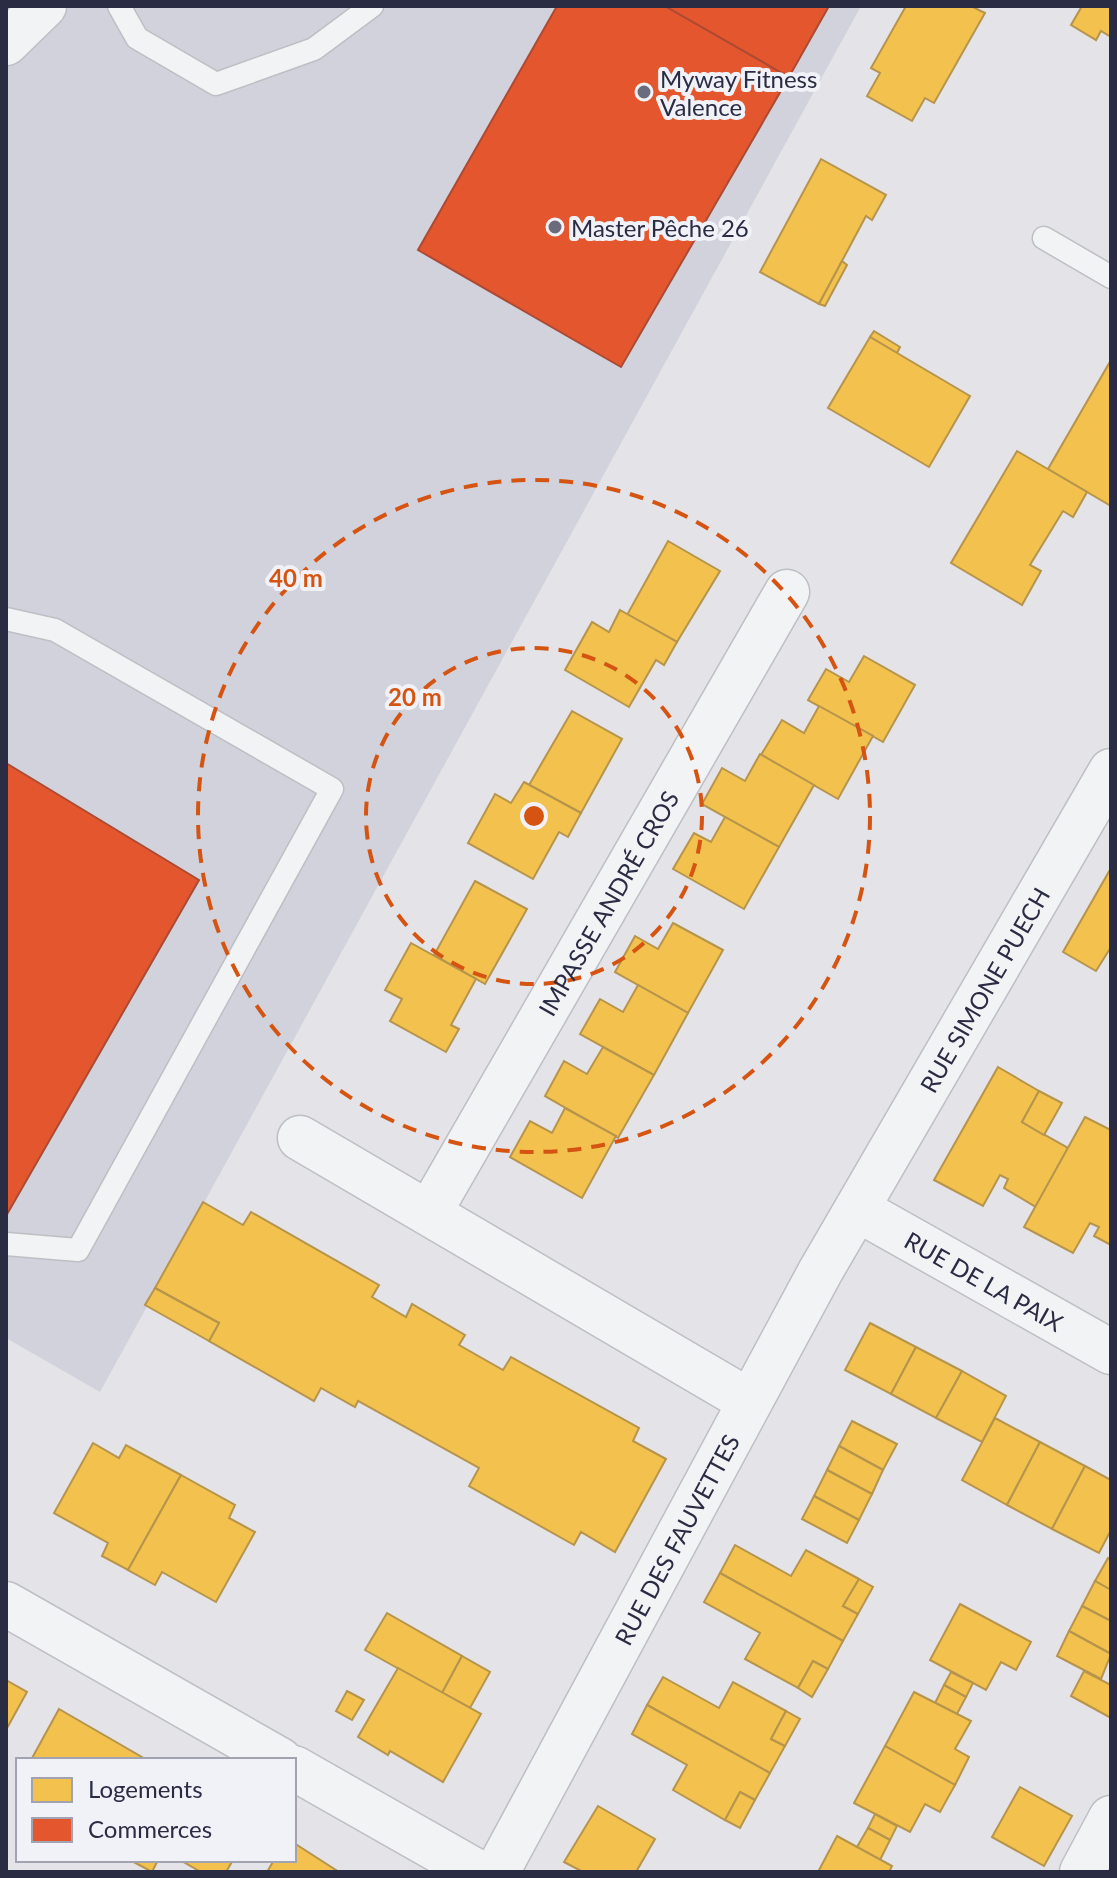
<svg xmlns="http://www.w3.org/2000/svg" width="1117" height="1878" font-family="Lato,sans-serif">
<style>
.built{fill:#d1d2db}
.homes{fill:#f2c14e;stroke:#b6944b;stroke-width:2}
.shops{fill:#e4572e;stroke:#ac4a34;stroke-width:2}
.lines{fill:none;stroke-linecap:round;stroke-linejoin:round}
.service-casing{stroke:#bebfc4;stroke-width:25}
.minor-casing{stroke:#bebfc4;stroke-width:47}
.service{stroke:#f2f3f5;stroke-width:22}
.minor{stroke:#f2f3f5;stroke-width:44}
.ring{fill:none;stroke:#d55412;stroke-width:4;stroke-dasharray:14 10}
.poi-dot{fill:#6a6c7d;stroke:#f1f2f8;stroke-width:3}
.labels{text-anchor:middle;dominant-baseline:central;stroke-width:8;stroke-linejoin:round;paint-order:stroke}
.poi-label{font-size:24px;fill:#292c43;stroke:#f1f2f8;text-anchor:start}
.street-label{font-size:24px;fill:#292c43;stroke:#f1f2f8}
.centre{fill:#d55412;stroke:#f1f2f8;stroke-width:4}
.ring-label{font-size:24px;text-anchor:middle;font-weight:bold;fill:#d55412;stroke:#f1f2f8;stroke-width:8;stroke-linejoin:round;paint-order:stroke}
</style>
<rect width="100%" height="100%" fill="#e3e3e8"/>
<path class="built" d="M6,6H861L100,1392L6,1338Z"/>
<g class="homes">
<path d="M906,6H971L985,13L934,103L925,98L912,121L867,96L880,73L871,68Z"/>
<path d="M1082,6H1111V37L1101,31L1096,40L1071,25Z"/>
<path d="M821,159L886,195L872,220L866,216L819,304L760,272Z"/>
<path d="M842,261L847,265L825,306L819,304Z"/>
<path d="M874,331L900,347L897,353L870,337Z"/>
<path d="M870,337L970,396L929,467L828,408Z"/>
<path d="M1111,360V506L1048,469Z"/>
<path d="M1017,451L1087,492L1073,517L1063,511L1030,565L1041,571L1022,605L951,563Z"/>
<path d="M668,541L720,571L677,642L627,615Z"/>
<path d="M620,610L677,642L664,665L656,660L629,707L565,670L592,622L609,632Z"/>
<path d="M864,656L915,685L883,742L808,700L826,669L849,682Z"/>
<path d="M819,706L873,736L838,799L761,755L782,720L804,733Z"/>
<path d="M572,711L622,739L581,813L529,785Z"/>
<path d="M760,754L814,785L779,847L702,804L722,768L745,781Z"/>
<path d="M524,782L581,813L568,837L559,832L533,879L468,843L495,794L511,803Z"/>
<path d="M725,817L779,847L744,909L673,869L694,833L711,842Z"/>
<path d="M1111,868V947L1096,971L1063,952Z"/>
<path d="M475,881L527,909L485,984L434,955Z"/>
<path d="M673,923L723,950L688,1013L615,972L635,936L658,949Z"/>
<path d="M411,943L476,979L451,1025L459,1029L446,1052L390,1021L402,999L385,990Z"/>
<path d="M638,985L688,1013L654,1075L580,1034L600,999L623,1012Z"/>
<path d="M603,1047L654,1075L618,1138L545,1096L564,1061L587,1074Z"/>
<path d="M998,1067L1039,1091L1022,1122L1068,1148L1036,1207L1004,1188L1008,1179L1000,1175L983,1206L934,1180Z"/>
<path d="M1039,1091L1062,1103L1044,1135L1022,1122Z"/>
<path d="M565,1108L616,1136L582,1198L510,1157L530,1121L552,1133Z"/>
<path d="M1085,1117L1111,1130V1245L1094,1236L1099,1227L1090,1223L1073,1253L1024,1227Z"/>
<path d="M203,1202L243,1225L251,1212L379,1285L372,1297L406,1317L412,1304L465,1335L459,1345L503,1370L511,1357L639,1428L633,1441L666,1459L615,1552L581,1532L574,1545L469,1486L479,1468L358,1401L355,1407L321,1388L314,1401L209,1341L219,1323L155,1288Z"/>
<path d="M155,1288L219,1323L209,1341L145,1305Z"/>
<path d="M870,1323L916,1347L891,1394L845,1370Z"/>
<path d="M916,1347L962,1371L936,1418L891,1394Z"/>
<path d="M962,1371L1006,1396L982,1442L936,1418Z"/>
<path d="M995,1418L1040,1442L1007,1505L962,1480Z"/>
<path d="M852,1421L897,1444L883,1470L839,1446Z"/>
<path d="M1040,1442L1085,1466L1052,1529L1007,1505Z"/>
<path d="M93,1443L119,1458L126,1445L181,1475L128,1570L102,1556L108,1543L54,1513Z"/>
<path d="M839,1446L883,1470L872,1494L827,1470Z"/>
<path d="M1085,1466L1111,1480V1530L1099,1553L1052,1529Z"/>
<path d="M827,1470L872,1494L859,1520L814,1496Z"/>
<path d="M181,1475L235,1505L229,1518L255,1532L216,1602L162,1572L155,1585L128,1570Z"/>
<path d="M814,1496L859,1520L847,1543L802,1519Z"/>
<path d="M735,1545L791,1576L806,1550L859,1579L843,1606L858,1614L843,1641L720,1573Z"/>
<path d="M1108,1558L1111,1560V1590L1095,1581Z"/>
<path d="M720,1573L843,1641L828,1669L813,1661L798,1688L745,1659L760,1633L704,1602Z"/>
<path d="M859,1579L873,1587L858,1614L843,1606Z"/>
<path d="M1095,1581L1111,1590V1621L1082,1606Z"/>
<path d="M960,1604L1031,1642L1016,1670L1001,1662L986,1690L930,1660Z"/>
<path d="M1082,1606L1111,1621V1654L1069,1631Z"/>
<path d="M387,1613L462,1656L442,1693L365,1650Z"/>
<path d="M1069,1631L1111,1654L1101,1679L1057,1656Z"/>
<path d="M462,1656L490,1672L470,1708L442,1693Z"/>
<path d="M813,1661L828,1669L812,1697L798,1688Z"/>
<path d="M398,1668L481,1714L443,1782L390,1751L388,1755L358,1737Z"/>
<path d="M1084,1671L1111,1685V1718L1071,1696Z"/>
<path d="M951,1672L973,1683L966,1697L944,1685Z"/>
<path d="M663,1677L719,1708L733,1682L786,1711L771,1739L785,1746L770,1773L647,1705Z"/>
<path d="M6,1680L27,1692L6,1730Z"/>
<path d="M944,1685L966,1697L957,1714L935,1703Z"/>
<path d="M347,1691L364,1700L352,1720L336,1711Z"/>
<path d="M914,1692L971,1721L955,1749L969,1757L955,1785L885,1746Z"/>
<path d="M647,1705L770,1773L755,1800L740,1792L725,1820L673,1790L687,1765L632,1734Z"/>
<path d="M59,1709L147,1760H31Z"/>
<path d="M786,1711L800,1719L785,1746L771,1739Z"/>
<path d="M885,1746L955,1785L940,1812L925,1804L910,1832L854,1803Z"/>
<path d="M1020,1787L1072,1816L1044,1866L992,1837Z"/>
<path d="M740,1792L755,1800L740,1828L725,1820Z"/>
<path d="M598,1806L655,1839L636,1872H583L564,1862Z"/>
<path d="M875,1814L897,1826L890,1840L868,1828Z"/>
<path d="M868,1828L890,1840L880,1860L857,1847Z"/>
<path d="M837,1836L892,1866L889,1872H818Z"/>
<path d="M294,1843L339,1872H267L274,1860H294Z"/>
<path d="M130,1860H158L152,1872Z"/>
<path d="M180,1860H233L226,1872H201Z"/>
</g>
<g class="shops">
<path d="M557,6H665L789,77L621,367L418,250Z"/>
<path d="M665,6H829L789,77Z"/>
<path d="M6,763L199,880L6,1216Z"/>
</g>
<g class="lines">
<g class="service-casing">
<g id="service">
<path d="M119,6L137,38L216,84L314,49L372,6"/>
<path d="M1044,238L1111,277"/>
<path d="M6,619L55,630L332,789L78,1250L6,1244"/>
</g>
</g>
<g class="minor-casing">
<g id="minor">
<path d="M6,43L44,6"/>
<path d="M300,1138L749,1401"/>
<path id="s1" d="M857,1209L1111,1352"/>
<path id="s2" d="M429,1213L787,592"/>
<path d="M6,1604L280,1760"/>
<path d="M294,1768L477,1872"/>
<path id="s3" d="M497,1872L820,1272L1111,771"/>
<path d="M1082,1872L1111,1818"/>
</g>
</g>
<use href="#service" class="service"/>
<use href="#minor" class="minor"/>
</g>
<g class="ring">
<circle cx="534" cy="816" r="168"/>
<circle cx="534" cy="816" r="336"/>
</g>
<g class="poi-dot">
<circle cx="644" cy="92" r="8"/>
<circle cx="555" cy="227" r="8"/>
</g>
<g class="labels">
<g class="poi-label">
<text x="660" y="78">Myway Fitness<tspan x="660" dy="28">Valence</tspan></text>
<text x="571" y="227">Master Pêche 26</text>
</g>
<g class="street-label">
<text stroke="none"><textPath href="#s2" startOffset="358">IMPASSE ANDRÉ CROS</textPath></text>
<text stroke="none"><textPath href="#s3" startOffset="1008">RUE SIMONE PUECH</textPath></text>
<text stroke="none"><textPath href="#s1" startOffset="146">RUE DE LA PAIX</textPath></text>
<text stroke="none"><textPath href="#s3" startOffset="378">RUE DES FAUVETTES</textPath></text>
</g>
</g>
<circle cx="534" cy="816" r="12" class="centre"/>
<g class="ring-label">
<text x="296" y="587">40 m</text>
<text x="415" y="706">20 m</text>
</g>
<rect width="1117" height="1878" fill="none" stroke="#292c43" stroke-width="16"/>
<rect x="16" y="1758" width="280" height="104" fill="#f1f2f8" stroke="#a1a3b0" stroke-width="2"/>
<rect x="32" y="1778" width="40" height="24" fill="#f2c14e" stroke="#a1a3b0" stroke-width="2"/>
<text x="88" y="1798" font-size="24" fill="#292c43">Logements</text>
<rect x="32" y="1818" width="40" height="24" fill="#e4572e" stroke="#a1a3b0" stroke-width="2"/>
<text x="88" y="1838" font-size="24" fill="#292c43">Commerces</text>
</svg>
